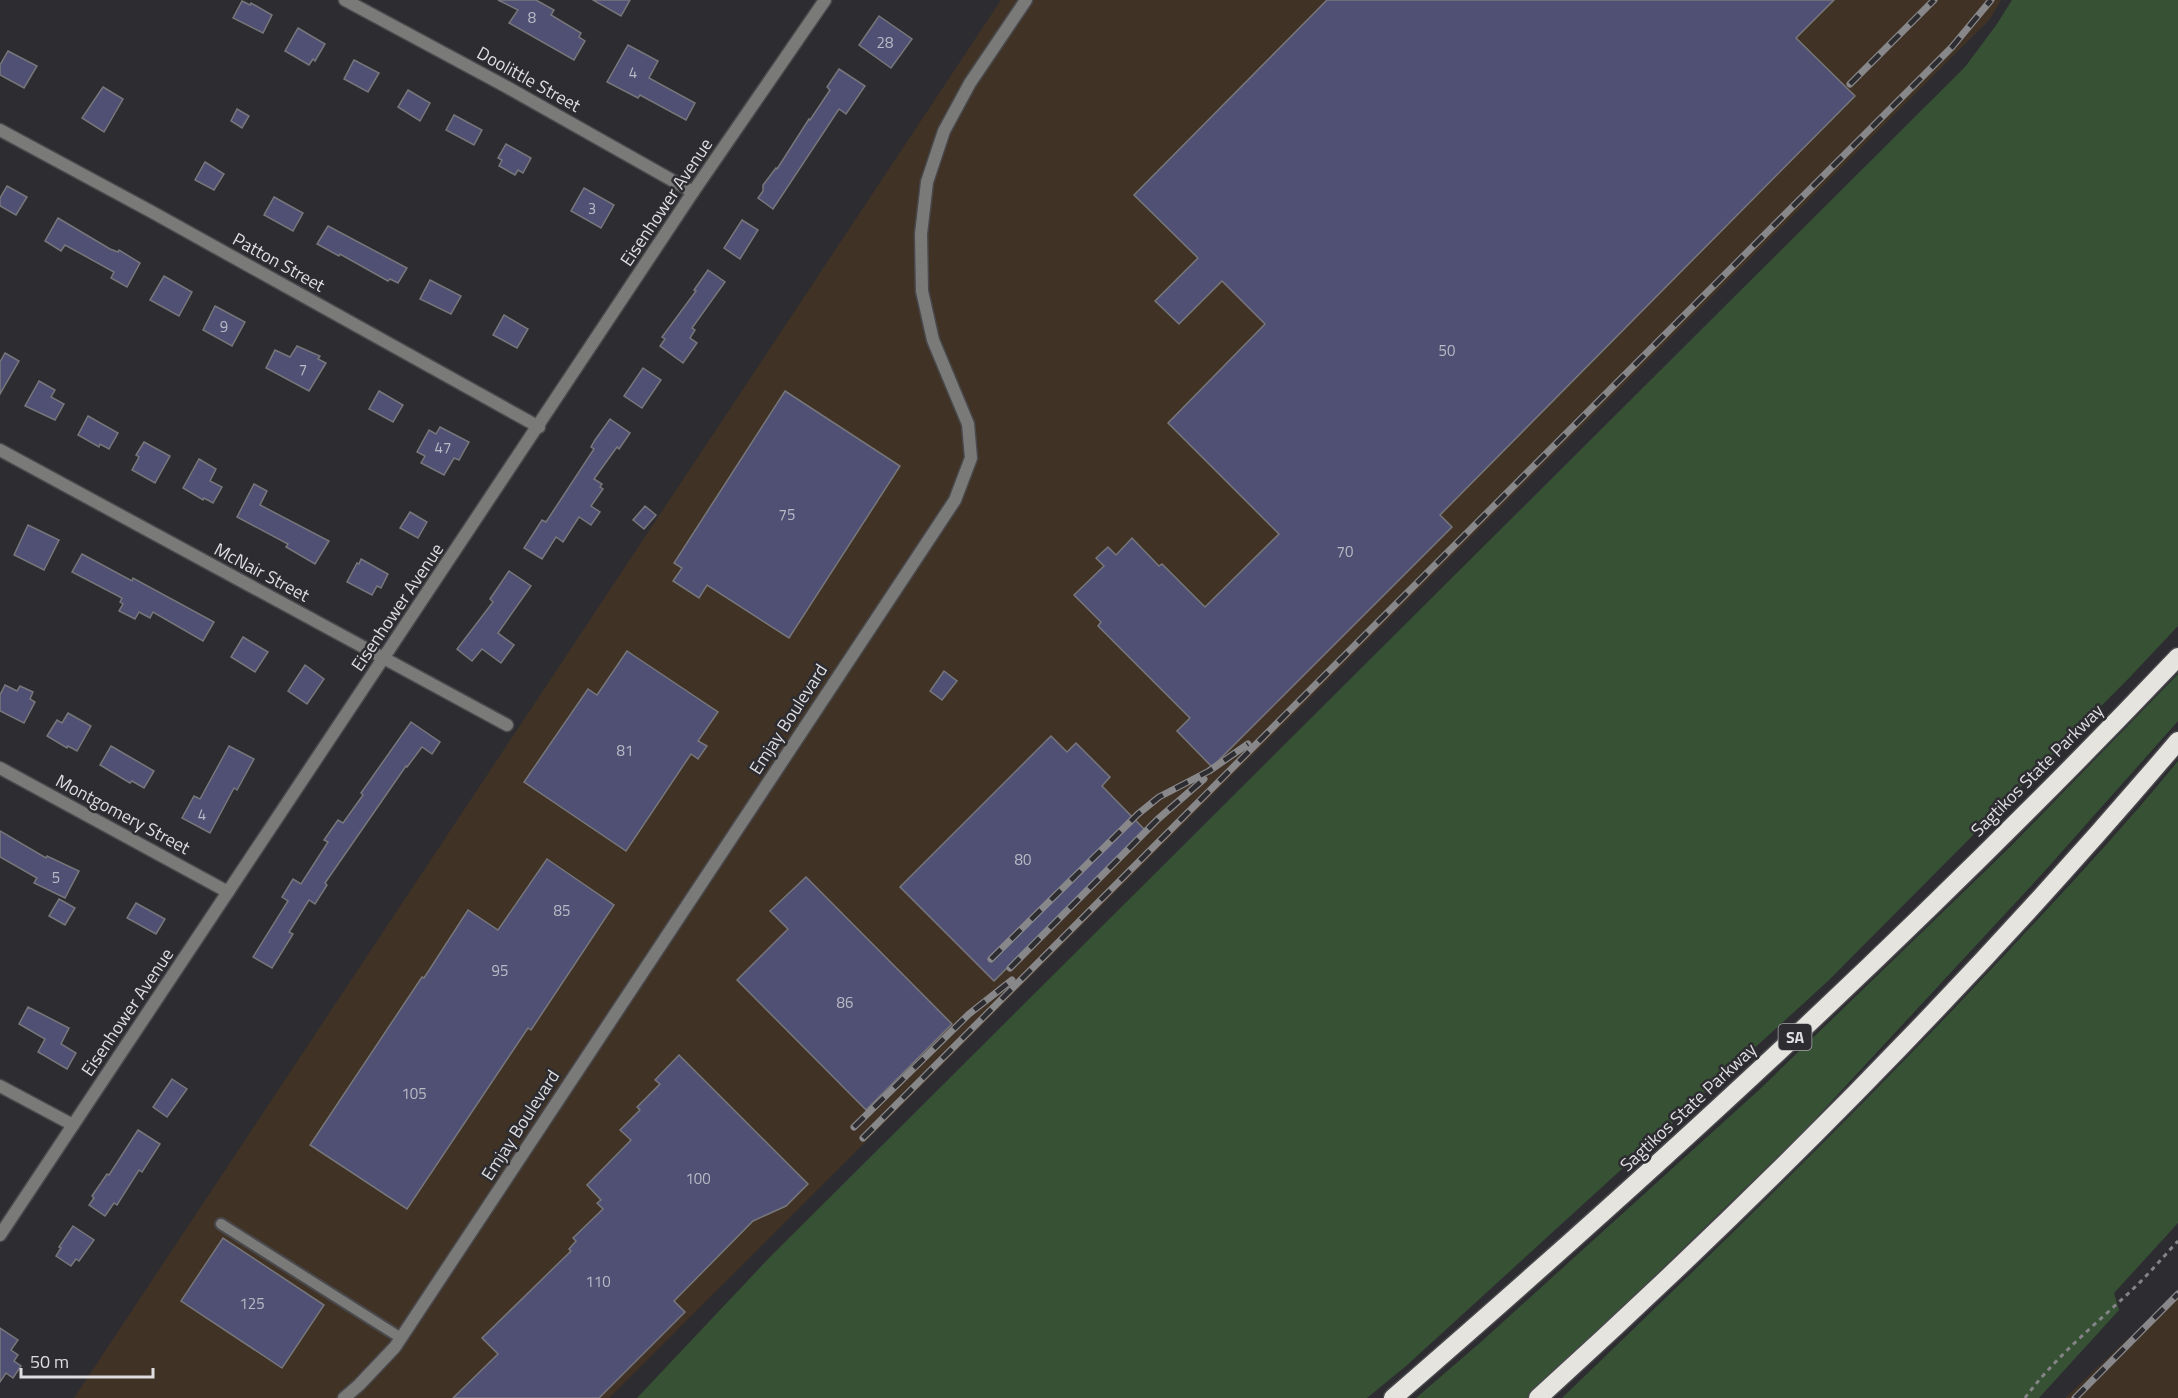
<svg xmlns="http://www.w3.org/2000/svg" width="2178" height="1398" font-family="'Titillium Web',sans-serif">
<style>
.industrial{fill:#403225}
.green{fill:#375135}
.building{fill:#505074;stroke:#77777b;stroke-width:1.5}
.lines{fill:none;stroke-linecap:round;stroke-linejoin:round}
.service-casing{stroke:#49494d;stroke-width:14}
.minor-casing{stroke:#49494d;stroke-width:15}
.motorway-casing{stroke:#49494d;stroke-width:21}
.path{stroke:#848487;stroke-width:3;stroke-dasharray:4.5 4.5;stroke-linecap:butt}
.service{stroke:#7a7a78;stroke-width:10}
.minor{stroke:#7a7a78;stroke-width:12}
.motorway{stroke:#e5e4df;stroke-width:18}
.rail-casing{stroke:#88888b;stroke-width:7}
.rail{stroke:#2d2d31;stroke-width:4.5;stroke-dasharray:14;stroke-linecap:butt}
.labels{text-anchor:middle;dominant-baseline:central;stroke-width:5;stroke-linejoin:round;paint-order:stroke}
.number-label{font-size:15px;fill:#babac6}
.shield{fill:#2d2d31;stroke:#a9a9ac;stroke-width:1.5}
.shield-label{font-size:16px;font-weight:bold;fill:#dedee1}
.street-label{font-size:18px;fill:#dedee1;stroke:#2d2d31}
</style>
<rect width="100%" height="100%" fill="#2d2d31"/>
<g class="industrial">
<path d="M1001,0H2001L1990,19L609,1398H74Z"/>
<path d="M2178,1292V1398H2065Z"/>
</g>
<g class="green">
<path d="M2012,0H2178V626L2129,678L1828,981L1406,1366L1367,1398H637L770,1257L1965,67L1997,24Z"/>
<path d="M2178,674V721L2042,874L1804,1131L1538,1389L1527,1398H1416L1482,1341L1760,1089L2012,845Z"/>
<path d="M2178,761V1223L2114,1293L2119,1310L2039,1398H1562C1715,1251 1867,1103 2011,948C2068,887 2125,826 2178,761Z"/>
</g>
<g class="building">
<path d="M498,0H536L554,10L551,15L581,33L579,37L585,41L574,60L509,23L518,10Z"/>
<path d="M593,0H630L621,16Z"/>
<path d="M1327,0H1834L1796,38L1855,96L1440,515L1452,527L1212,767L1177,731L1190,718L1098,626L1101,622L1074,595L1104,566L1096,558L1108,547L1116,555L1132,538L1159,566L1162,564L1205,607L1279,534L1168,423L1265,324L1222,281L1179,324L1155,301L1198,258L1134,195Z"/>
<path d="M242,1L250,5L251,3L272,15L263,33L233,18Z"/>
<path d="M879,16L912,39L891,68L859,45Z"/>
<path d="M298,28L325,44L315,61L313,59L309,65L285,51Z"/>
<path d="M628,45L658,61L649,78L695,103L686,120L640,95L638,98L607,82Z"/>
<path d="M8,51L37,66L24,88L0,75V65Z"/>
<path d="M354,60L379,73L368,92L344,79Z"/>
<path d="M839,69L865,86L846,114L839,109L773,209L758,198L763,191V185L776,168L777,169L809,119L810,120L830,90L827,87Z"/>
<path d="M103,87L123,99L104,132L82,118Z"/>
<path d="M408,90L430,103L420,121L398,107Z"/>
<path d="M237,109L249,116L242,128L231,121Z"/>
<path d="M454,115L482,130L474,145L446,130Z"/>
<path d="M506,144L531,158L523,173L518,170L515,175L499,166L502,160L498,158Z"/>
<path d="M205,162L224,174L214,190L195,180Z"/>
<path d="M7,186L27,197L16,215L0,206V198Z"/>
<path d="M584,188L614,205L601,228L571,211Z"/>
<path d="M274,197L303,213L293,231L264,215Z"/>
<path d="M58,218L110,249L118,252L119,250L140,263L127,287L111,278L114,272L65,245L61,251L45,241Z"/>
<path d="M742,220L758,230L740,259L724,248Z"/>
<path d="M328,226L407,268L398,283L390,279L388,281L340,254L339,256L317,244Z"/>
<path d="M708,270L725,282L692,328L695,330L690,338L697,343L683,363L660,346L665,339L662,337L696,291L694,290Z"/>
<path d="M164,276L192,292L179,316L150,300Z"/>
<path d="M430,280L461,296L451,314L420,299Z"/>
<path d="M215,306L245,322L232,346L203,330Z"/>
<path d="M504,315L528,329L517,348L493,335Z"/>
<path d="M297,346L320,356L318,359L326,363L309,391L266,368L275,350L290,357Z"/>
<path d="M5,353L19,361L0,394V362Z"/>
<path d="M643,368L661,380L642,408L624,396Z"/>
<path d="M39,381L55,390L51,397L64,404L55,420L25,406Z"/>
<path d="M379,391L403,405L393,422L369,409Z"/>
<path d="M785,391L900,466L789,638L707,585L699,598L673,581L682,568L674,563Z"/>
<path d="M88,416L118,433L109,449L100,444L99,447L78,435Z"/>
<path d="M610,419L630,433L619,449L617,447L594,479L602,484L600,487L603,489L591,506L600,512L591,525L579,517L563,542L556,537L542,559L524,548L542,520L546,522L594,449L591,447L595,440Z"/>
<path d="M440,427L469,442L459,460L454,458L444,475L421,463L425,456L417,452L429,430L436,434Z"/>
<path d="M144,442L170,456L155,483L132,470L139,457L136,455Z"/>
<path d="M199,459L216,469L210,481L222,487L213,503L204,498L203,500L183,488Z"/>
<path d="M254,484L267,491L260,505L329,541L315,564L286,547L288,544L237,517Z"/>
<path d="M645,506L656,515L644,529L633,520Z"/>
<path d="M410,512L427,522L418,538L400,528Z"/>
<path d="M28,525L59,540L44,570L14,555Z"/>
<path d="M82,554L132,581L133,578L214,622L203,641L153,612L150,618L139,612L135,619L119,611L123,604L120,602L122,598L72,572Z"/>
<path d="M361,559L388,574L381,588L377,586L372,595L347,582L357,563L359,564Z"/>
<path d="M509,571L531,586L498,633L514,645L501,663L482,649L472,661L457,649L493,602L490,599Z"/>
<path d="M243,637L268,652L255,672L231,657Z"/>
<path d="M627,651L718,712L698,741L707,746L698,759L691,754L626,851L524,782L588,689L597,695Z"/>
<path d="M305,665L324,679L307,704L288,691Z"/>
<path d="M944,671L957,681L942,700L930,691Z"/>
<path d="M5,685L17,691L20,686L33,692L30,699L35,702L24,723L0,711V695Z"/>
<path d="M68,713L91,726L77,751L68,746L67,748L47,736L57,720L62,723Z"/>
<path d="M411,722L440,742L432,754L422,747L407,767L406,766L325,883L327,885L315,904L309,900L289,932L293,934L272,968L253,957L288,901L282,897L293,879L301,884L328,842L324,840L338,820L343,823L363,795L361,793Z"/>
<path d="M1051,736L1067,752L1076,743L1110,777L1102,786L1145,830L994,981L900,887Z"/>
<path d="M111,746L154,771L144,788L132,781L130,783L100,765Z"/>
<path d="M229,746L254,759L237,790L234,788L210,833L182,818L194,796L200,799Z"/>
<path d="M0,831L46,858L47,856L79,871L65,898L34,883L37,878L0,857Z"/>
<path d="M547,859L614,905L531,1030L528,1028L407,1209L310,1145L422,977L424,978L468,910L498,930Z"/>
<path d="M806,877L952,1024L866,1110L737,980L788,929L770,911Z"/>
<path d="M59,899L75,908L65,925L49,916Z"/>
<path d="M136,903L165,919L156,934L127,918Z"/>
<path d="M28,1007L69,1028L61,1044L76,1053L67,1069L38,1052L45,1039L19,1024Z"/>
<path d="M679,1055L808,1184L786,1206L753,1221L674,1301L685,1312L599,1398H453L498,1354L482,1338L571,1251L569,1249L576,1241L573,1238L603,1209L597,1203L601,1200L587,1185L631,1140L620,1130L640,1110L637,1107L660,1084L655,1080Z"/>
<path d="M172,1079L187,1089L167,1117L153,1107Z"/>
<path d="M138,1130L160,1144L142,1172L139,1170L117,1205L114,1203L105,1216L89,1205L94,1198L92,1196L107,1174L109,1175Z"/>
<path d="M73,1226L94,1240L79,1261L76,1259L71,1266L56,1256L61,1248L59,1247Z"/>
<path d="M223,1238L324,1305L282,1368L181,1301Z"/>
<path d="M0,1328L18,1340L11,1350L18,1355L14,1361L21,1366L13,1378L6,1373L0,1382Z"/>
</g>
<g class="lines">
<g class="service-casing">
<path id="service" d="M221,1224L401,1338"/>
</g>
<g class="minor-casing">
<g id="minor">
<path d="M345,0L505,86L693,192"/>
<path d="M0,130L152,212L539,427"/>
<path d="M0,450L507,725"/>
<path d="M0,768L228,892"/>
<path d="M0,1086L73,1125"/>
<path d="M0,1235L693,192L825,0"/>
<path d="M344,1398L359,1385L395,1347L955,500L971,458L968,424L933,340L922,291L921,234L927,182L944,131L970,83L1026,0"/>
</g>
</g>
<g class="motorway-casing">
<g id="motorway">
<path d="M1393,1398C1665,1162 1930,918 2178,657"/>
<path d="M1538,1398C1765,1192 1980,974 2178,741"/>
</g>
</g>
<path class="path" d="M2025,1398C2055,1357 2096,1324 2133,1289C2149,1274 2163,1257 2178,1241"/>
<use href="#service" class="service"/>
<use href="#minor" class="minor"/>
<use href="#motorway" class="motorway"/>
<g class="rail-casing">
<g id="rail">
<path d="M1850,84L1934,0"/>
<path d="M991,959L1138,814L1159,797L1209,771L1248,744"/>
<path d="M1010,968L1158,819L1204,779"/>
<path d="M854,1127L969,1014L1012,980"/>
<path d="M863,1138L1952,47L1991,0"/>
<path d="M2075,1398L2178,1294"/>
</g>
</g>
<use href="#rail" class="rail"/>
</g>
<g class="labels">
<g class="number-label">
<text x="532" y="17">8</text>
<text x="885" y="42">28</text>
<text x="633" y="72">4</text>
<text x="592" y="208">3</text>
<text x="224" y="326">9</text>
<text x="1447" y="350">50</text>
<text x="303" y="369">7</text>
<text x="443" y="447">47</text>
<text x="787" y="514">75</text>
<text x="1345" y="551">70</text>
<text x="625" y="750">81</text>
<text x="202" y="814">4</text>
<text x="1023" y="859">80</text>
<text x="56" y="877">5</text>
<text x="562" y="910">85</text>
<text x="500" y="970">95</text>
<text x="845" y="1002">86</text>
<text x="414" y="1093">105</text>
<text x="698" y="1178">100</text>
<text x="598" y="1281">110</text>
<text x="252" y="1303">125</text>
</g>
<rect class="shield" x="1778.5" y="1024" width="33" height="26" rx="4.5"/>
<g class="shield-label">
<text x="1795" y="1037">SA</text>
</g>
<g class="street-label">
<text transform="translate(529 79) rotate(29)">Doolittle Street</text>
<text transform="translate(666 202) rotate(-56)">Eisenhower Avenue</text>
<text transform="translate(279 262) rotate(29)">Patton Street</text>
<text transform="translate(262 572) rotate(28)">McNair Street</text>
<text transform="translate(397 607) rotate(-56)">Eisenhower Avenue</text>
<text transform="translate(788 719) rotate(-57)">Emjay Boulevard</text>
<text transform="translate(2037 770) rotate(-45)">Sagtikos State Parkway</text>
<text transform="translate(123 814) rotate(28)">Montgomery Street</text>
<text transform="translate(127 1012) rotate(-56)">Eisenhower Avenue</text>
<text transform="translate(1688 1107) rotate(-43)">Sagtikos State Parkway</text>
<text transform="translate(520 1125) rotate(-57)">Emjay Boulevard</text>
</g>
</g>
<path d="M21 1368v9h132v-9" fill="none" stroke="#dedee1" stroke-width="3"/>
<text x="30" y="1368" font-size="18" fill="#dedee1" stroke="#2d2d31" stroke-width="4.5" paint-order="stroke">50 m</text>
</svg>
